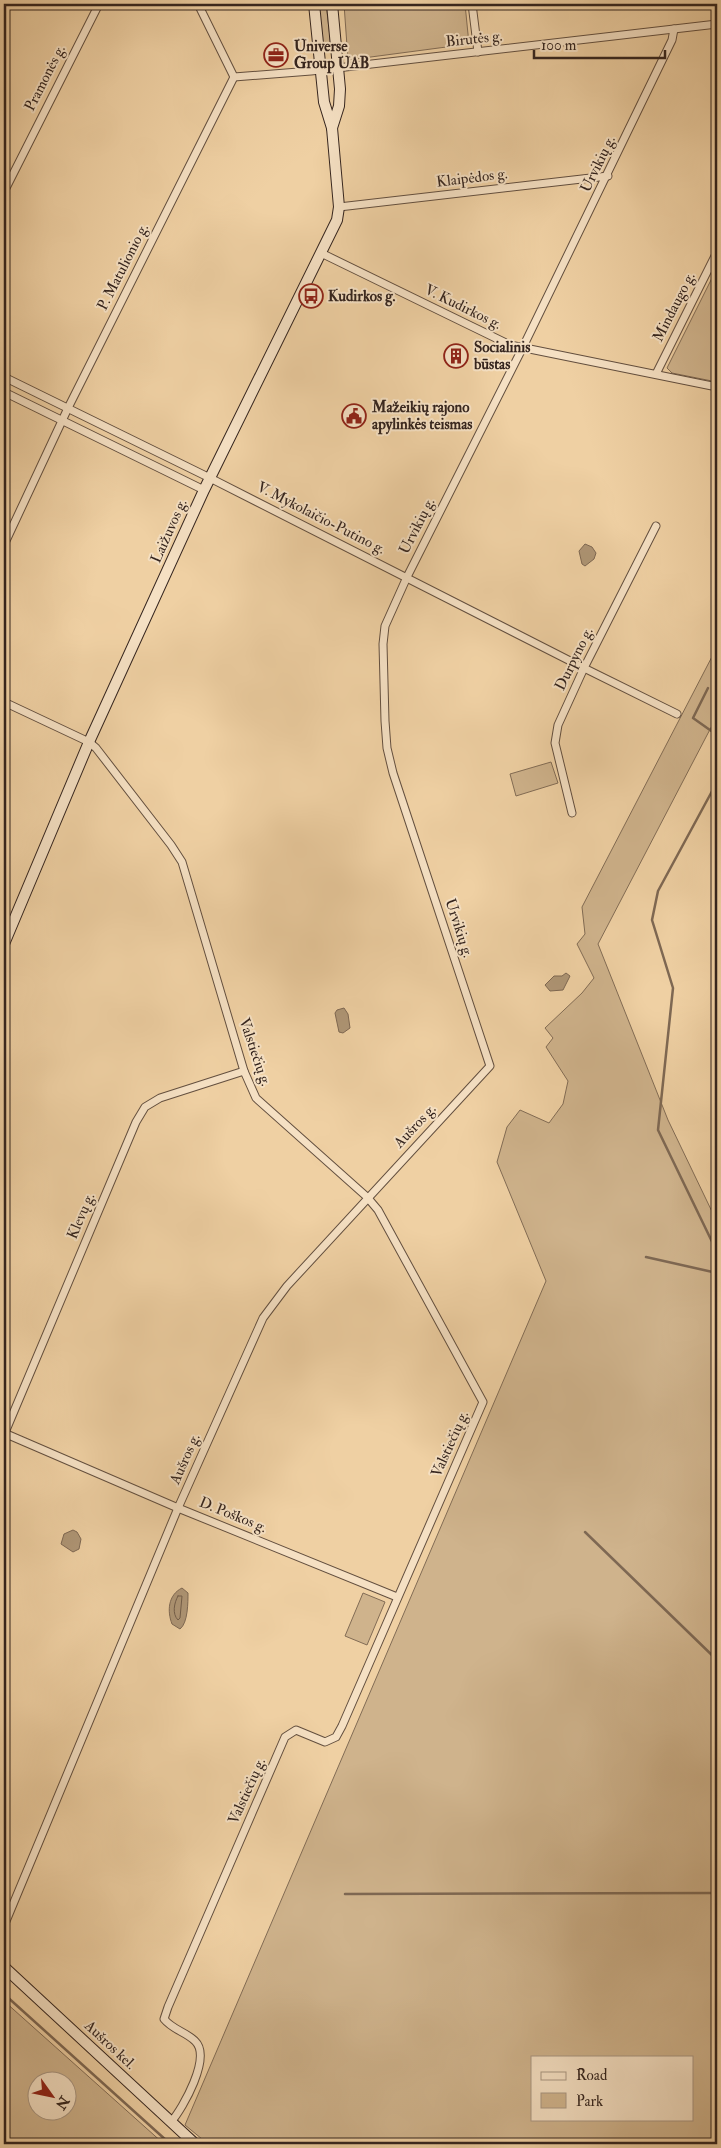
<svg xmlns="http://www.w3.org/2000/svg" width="721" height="2148" font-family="'IM FELL Double Pica',serif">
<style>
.green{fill:#cfb38c;stroke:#826c55;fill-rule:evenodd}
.water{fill:#af9676;stroke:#7e6853}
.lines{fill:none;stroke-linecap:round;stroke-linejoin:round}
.shore{stroke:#725d4a;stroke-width:1}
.stream{stroke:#7e6853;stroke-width:2.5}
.street-casing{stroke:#634f3f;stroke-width:9}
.secondary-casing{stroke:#34241e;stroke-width:12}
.street{stroke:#f5e0c3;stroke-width:7}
.secondary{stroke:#f5e0c3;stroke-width:10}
.labels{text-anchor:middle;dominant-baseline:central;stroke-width:4;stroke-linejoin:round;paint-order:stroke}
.street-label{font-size:15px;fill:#34241e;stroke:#f5e0c3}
.poi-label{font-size:15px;font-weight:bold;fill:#34241e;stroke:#f5e0c3;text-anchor:start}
</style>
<rect width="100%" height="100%" fill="#efd0a3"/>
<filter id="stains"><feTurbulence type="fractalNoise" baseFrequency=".004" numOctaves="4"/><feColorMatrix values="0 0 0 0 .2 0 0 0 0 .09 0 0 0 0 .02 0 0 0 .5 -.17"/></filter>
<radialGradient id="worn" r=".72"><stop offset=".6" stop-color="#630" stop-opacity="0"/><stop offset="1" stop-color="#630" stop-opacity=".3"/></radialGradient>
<g class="green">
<path d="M318,4H326L331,45L323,46Z"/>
<path d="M344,4H465L469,44L348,60Z"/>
<path d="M717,268V382L672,373L667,368Z"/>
<path d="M717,647V716L598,944L668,1120L717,1222V2144H208L185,2125L546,1281L497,1162L507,1127L520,1110L549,1123L563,1104L568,1081L546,1047L553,1038L545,1028L582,993L594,978L577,944L585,934L582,907ZM532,2057H692V2119H532Z"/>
<path d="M551,762L558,783L516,796L510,774Z"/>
<path d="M363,1593L385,1602L367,1645L345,1636Z"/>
<path d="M4,2001L164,2144H4ZM68,2080V2110H38V2080Z"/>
</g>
<g class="water">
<path d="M585,544L592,547L596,553L594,559L585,566L582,564L579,551Z"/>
<path d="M566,973L570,976L563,990L550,991L545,985L554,976H562Z"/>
<path d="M344,1008L348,1014L350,1028L343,1033L339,1032L335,1013L337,1010Z"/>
<path d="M73,1530L77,1532L81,1539L79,1549L73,1552L61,1544L64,1534Z"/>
<path d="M182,1588L188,1593C188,1602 188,1623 180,1629L172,1624C167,1611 168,1595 182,1588Z"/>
</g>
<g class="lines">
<path class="shore" d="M178,1596H182L180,1618L178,1620C172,1614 174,1603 178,1596Z"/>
<g class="stream">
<path d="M708,688L693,718L717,735"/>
<path d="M717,782L658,891L652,920L673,988L658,1130L717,1252"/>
<path d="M646,1257L717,1273"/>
<path d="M585,1532L717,1660"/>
<path d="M345,1894L717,1893"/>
<path d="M4,1994L167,2141"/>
</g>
<g class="street-casing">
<g id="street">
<path d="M472,4L478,52"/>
<path d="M234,77L311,71L717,24"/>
<path d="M4,192L99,4"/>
<path d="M339,207L608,176"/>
<path d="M321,253L510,345L717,387"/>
<path d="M656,374L717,252"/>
<path d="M4,377L210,478L584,668L677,714"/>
<path d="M4,392L204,490"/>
<path d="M4,545L68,408L234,77L198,4"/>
<path d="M4,702L89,742L96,748L171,845L182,862L244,1071L256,1098L367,1197L378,1210L483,1402L342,1726L336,1737L325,1742L296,1730L285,1737L168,2007L164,2019C173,2030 186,2032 195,2041C212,2057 183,2108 171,2122"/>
<path d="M572,813L555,743L558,725L584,668L656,526"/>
<path d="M4,1433L178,1508L397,1597"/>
<path d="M4,1435L136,1122L145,1107L160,1098L244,1071"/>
<path d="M4,1926L178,1508L263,1318L287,1286L490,1066L393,773L387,748L385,721L383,644L385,626L407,577L523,347L672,40L674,29"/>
</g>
</g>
<g class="secondary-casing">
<g id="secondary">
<path d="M332,4L340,89L339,106L332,128"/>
<path d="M4,944L89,742L204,490L337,220L339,207L332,128L324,102L314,4"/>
<path d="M4,1967L195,2144"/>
</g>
</g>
<use href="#street" class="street"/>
<use href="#secondary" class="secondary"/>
</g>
<defs>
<g id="office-ring" transform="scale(1.25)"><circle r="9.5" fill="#f5e0c3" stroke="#8f2418" stroke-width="1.5"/><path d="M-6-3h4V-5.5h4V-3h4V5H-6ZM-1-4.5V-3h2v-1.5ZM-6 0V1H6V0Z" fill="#8f2418"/></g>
<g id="bus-ring" transform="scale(1.25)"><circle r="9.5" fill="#f5e0c3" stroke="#8f2418" stroke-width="1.5"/><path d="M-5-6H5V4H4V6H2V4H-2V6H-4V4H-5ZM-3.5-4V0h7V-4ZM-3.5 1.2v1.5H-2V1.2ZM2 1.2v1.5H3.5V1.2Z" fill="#8f2418"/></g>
<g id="building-ring" transform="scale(1.25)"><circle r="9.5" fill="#f5e0c3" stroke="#8f2418" stroke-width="1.5"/><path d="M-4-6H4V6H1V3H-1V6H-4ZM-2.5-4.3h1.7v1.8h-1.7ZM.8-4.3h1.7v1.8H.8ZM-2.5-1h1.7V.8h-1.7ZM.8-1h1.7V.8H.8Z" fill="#8f2418"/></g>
<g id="civic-ring" transform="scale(1.25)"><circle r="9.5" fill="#f5e0c3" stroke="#8f2418" stroke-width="1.5"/><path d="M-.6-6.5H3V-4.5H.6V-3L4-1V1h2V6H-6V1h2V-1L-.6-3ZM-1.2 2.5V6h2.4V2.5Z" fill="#8f2418"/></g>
</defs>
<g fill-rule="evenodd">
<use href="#office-ring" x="276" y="55"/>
<use href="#bus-ring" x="311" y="296"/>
<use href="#building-ring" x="456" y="356"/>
<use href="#civic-ring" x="354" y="416"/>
</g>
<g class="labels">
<g class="street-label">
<text transform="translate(474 39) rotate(-6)">Birutės g.</text>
<text transform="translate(45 78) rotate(-63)">Pramonės g.</text>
<text transform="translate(598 164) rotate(-64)">Urvikių g.</text>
<text transform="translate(472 178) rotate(-7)">Klaipėdos g.</text>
<text transform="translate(123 267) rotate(-63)">P. Matulionio g.</text>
<text transform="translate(463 307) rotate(26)">V. Kudirkos g.</text>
<text transform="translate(674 307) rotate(-63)">Mindaugo g.</text>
<text transform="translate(321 518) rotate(27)">V. Mykolaičio-Putino g.</text>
<text transform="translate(417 526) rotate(-63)">Urvikių g.</text>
<text transform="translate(169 531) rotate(-66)">Laižuvos g.</text>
<text transform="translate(574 659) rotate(-64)">Durpyno g.</text>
<text transform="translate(459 928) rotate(72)">Urvikių g.</text>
<text transform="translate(255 1052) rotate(71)">Valstiečių g.</text>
<text transform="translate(415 1126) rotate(-47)">Aušros g.</text>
<text transform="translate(81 1216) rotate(-67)">Klevų g.</text>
<text transform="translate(450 1444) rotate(-66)">Valstiečių g.</text>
<text transform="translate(185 1459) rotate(-66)">Aušros g.</text>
<text transform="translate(233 1515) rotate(22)">D. Poškos g.</text>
<text transform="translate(247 1791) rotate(-66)">Valstiečių g.</text>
<text transform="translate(110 2045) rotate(43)">Aušros kel.</text>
</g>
<g class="poi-label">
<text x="294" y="46">Universe<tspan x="294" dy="17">Group UAB</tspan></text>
<text x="328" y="296">Kudirkos g.</text>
<text x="474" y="347">Socialinis<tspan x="474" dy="17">būstas</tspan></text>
<text x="372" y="407">Mažeikių rajono<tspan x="372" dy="17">apylinkės teismas</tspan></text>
</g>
</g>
<rect width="721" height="2148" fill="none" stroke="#efd0a3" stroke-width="20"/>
<rect x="5" y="5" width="711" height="2138" fill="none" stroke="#34241e" stroke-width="2.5"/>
<rect x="10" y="10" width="701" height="2128" fill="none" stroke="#34241e"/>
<rect x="531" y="2056" width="162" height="65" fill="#f5e0c3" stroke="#a89581"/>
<rect x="541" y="2072" width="25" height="8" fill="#f5e0c3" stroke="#a89581"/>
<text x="576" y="2080" font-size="15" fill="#34241e">Road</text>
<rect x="541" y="2093" width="25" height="15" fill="#cfb38c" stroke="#a89581"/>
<text x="576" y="2106" font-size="15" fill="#34241e">Park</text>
<g transform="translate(52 2096) rotate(123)"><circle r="24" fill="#f5e0c3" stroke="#a89581"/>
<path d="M0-4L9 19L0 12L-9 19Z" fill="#8f2418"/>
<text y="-8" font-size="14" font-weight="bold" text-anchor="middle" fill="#34241e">N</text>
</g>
<path d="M534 50v8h131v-8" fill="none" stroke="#34241e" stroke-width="2.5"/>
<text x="541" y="50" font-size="15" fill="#34241e" stroke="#f5e0c3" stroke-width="4" paint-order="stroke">100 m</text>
<rect width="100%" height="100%" filter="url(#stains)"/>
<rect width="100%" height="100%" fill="url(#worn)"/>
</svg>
